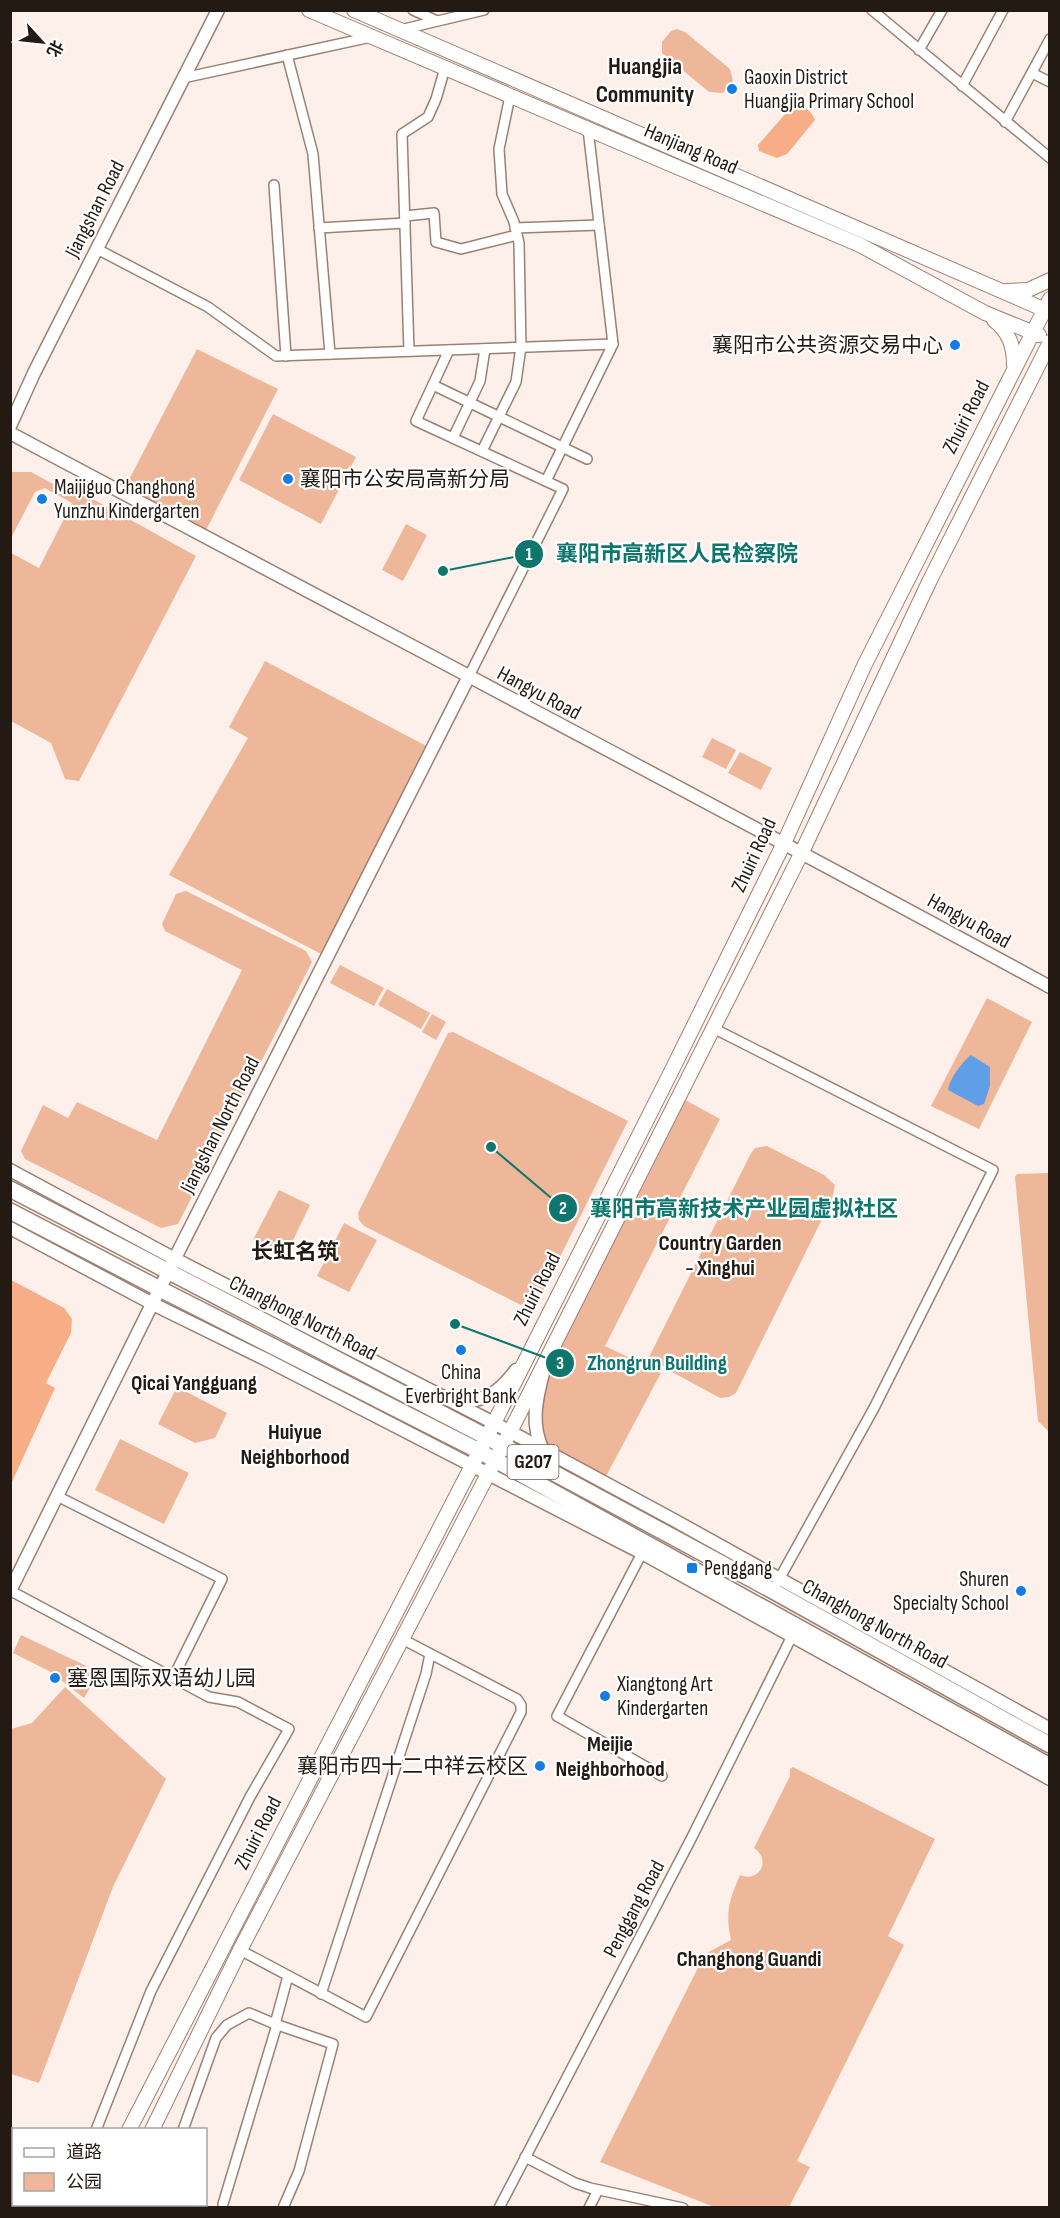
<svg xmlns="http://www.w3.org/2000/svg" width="1060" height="2218" font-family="'Sofia Sans Condensed','Noto Sans SC',sans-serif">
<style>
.green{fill:#eeb799}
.forest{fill:#f7ad86}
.water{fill:#619ee8}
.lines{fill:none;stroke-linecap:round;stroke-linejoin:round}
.minor-casing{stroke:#9b8072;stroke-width:12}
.tertiary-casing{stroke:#9b8072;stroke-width:15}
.secondary-casing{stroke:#9b8072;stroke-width:16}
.trunk-casing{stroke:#9b8072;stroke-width:18}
.minor{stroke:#fff;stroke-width:9}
.tertiary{stroke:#fff;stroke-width:12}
.secondary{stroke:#fff;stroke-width:14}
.trunk{stroke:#fff;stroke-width:15}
.poi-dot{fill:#147de5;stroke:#fff;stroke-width:2}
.labels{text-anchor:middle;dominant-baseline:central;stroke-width:4.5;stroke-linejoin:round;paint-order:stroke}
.shield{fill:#fff;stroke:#665f5a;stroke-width:1.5}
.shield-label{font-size:20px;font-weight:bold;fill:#241a14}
.poi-label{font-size:21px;fill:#241a14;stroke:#fff;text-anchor:start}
.street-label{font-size:21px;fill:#241a14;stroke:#fff}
.neighbourhood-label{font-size:22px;font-weight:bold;fill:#241a14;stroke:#fff}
.quarter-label{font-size:24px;font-weight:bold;fill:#241a14;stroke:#fff}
.leader{fill:none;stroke:#0f766e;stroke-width:2}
.callout-dot{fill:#0f766e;stroke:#fff;stroke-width:2}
.mark-label{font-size:18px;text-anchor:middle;font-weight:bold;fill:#fff}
.callout-label{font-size:22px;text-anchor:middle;font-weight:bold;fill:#0f766e;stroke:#fff;stroke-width:4.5;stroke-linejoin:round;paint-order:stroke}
</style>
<rect width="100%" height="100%" fill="#fdf0ea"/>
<g class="green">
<path d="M677,29L685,32L730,69L733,81L723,93L709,92L662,53V42L671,31Z"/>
<path d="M197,349L278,389L203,536L122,493Z"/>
<path d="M273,414L356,457L321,524L239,480Z"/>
<path d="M11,472H31L75,496L78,491L196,556L79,781L65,779L51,743L11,721V553L39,568L72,503L45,488L35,492L11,538Z"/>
<path d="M406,524L427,535L403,581L382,570Z"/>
<path d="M265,661L432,749L327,957L169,875L248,738L229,727Z"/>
<path d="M712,738L736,750L726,769L702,757Z"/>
<path d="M740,752L772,768L761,790L728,773Z"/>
<path d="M186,891L306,951L312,962L178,1224L161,1228L25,1159L21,1151L43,1105L68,1118L77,1102L157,1140L242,970L165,931L162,924L176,894Z"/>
<path d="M340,965L384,988L374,1006L330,983Z"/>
<path d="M387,989L430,1013L421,1029L378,1005Z"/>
<path d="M987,998L1032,1022L979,1129L931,1106Z"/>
<path d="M432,1014L446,1022L436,1040L422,1032Z"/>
<path d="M453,1032L628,1121L533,1311L364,1226L359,1220L358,1213L448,1033Z"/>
<path d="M678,1096L720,1119L605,1346L661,1373L603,1482L542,1449L535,1404L547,1357Z"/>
<path d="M767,1146L824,1175L835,1185L832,1199L736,1393L729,1397L720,1398L672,1372L649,1357L751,1153L755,1148Z"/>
<path d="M1049,1173H1050L1049,1432L1038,1421L1015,1177L1017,1174Z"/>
<path d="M279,1190L310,1205L285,1257L253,1240Z"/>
<path d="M344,1223L377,1240L349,1292L317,1276Z"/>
<path d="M177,1387L227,1413L215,1438L195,1443L158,1424Z"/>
<path d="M120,1439L189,1473L164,1524L95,1490Z"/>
<path d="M21,1635L99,1672L84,1698L49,1671L13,1653Z"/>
<path d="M65,1687L166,1779L113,1887L39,2083L11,2074V1729L32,1723Z"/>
<path d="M793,1767L935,1839L888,1936L904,1945L797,2161L810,2167L789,2207H714L600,2162L705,1954L731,1940C725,1912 729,1901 740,1875C759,1883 772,1860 754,1848L790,1776V1769Z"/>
</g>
<g class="forest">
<path d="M794,104C804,106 811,110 815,120L787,154L777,158L759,151L758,145Z"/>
<path d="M11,1280L64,1308L72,1319L71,1333L46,1383L55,1388L11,1484Z"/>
</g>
<path class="water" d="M971,1055L990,1067V1086L984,1104L978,1106L948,1090C950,1078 961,1063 971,1055Z"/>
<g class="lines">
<g class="minor-casing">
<g id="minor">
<path d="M413,10L437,21"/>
<path d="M872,10L1050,158"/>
<path d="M400,30L484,10"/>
<path d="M919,50L942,10"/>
<path d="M287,55L313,154L330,354"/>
<path d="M1032,73L1050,82"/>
<path d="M183,78L371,37"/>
<path d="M962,86L1003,10"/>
<path d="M1005,122L1050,39"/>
<path d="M274,185L286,356"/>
<path d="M405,216L434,213L436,242L461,249L517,235"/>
<path d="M319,228L405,223"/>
<path d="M515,228L599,225"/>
<path d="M97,249L208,307L276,356L613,344L588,129"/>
<path d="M449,350L416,421L563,489L468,678"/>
<path d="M409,351L402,134L428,117L436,99L445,68"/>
<path d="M433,385L587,459"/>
<path d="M453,438L480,381L485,349"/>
<path d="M482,451L516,382L521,347L519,243L514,222L502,194L499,149L510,96"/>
<path d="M546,481L613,344"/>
<path d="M713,1028L993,1170L874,1408L777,1583"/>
<path d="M57,1496L222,1579L173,1678"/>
<path d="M642,1553L557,1716L662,1776"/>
<path d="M11,1591L209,1697L238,1702L289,1729L250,1797L151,1991L96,2130"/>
<path d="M240,1950L366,2017L521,1712V1705L517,1699L402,1639"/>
<path d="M321,1994L426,1674L430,1654"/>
<path d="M183,2130L216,2038L227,2025L249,2013L275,2024L333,2044L299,2171L283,2208"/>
<path d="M525,2157L575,2183L590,2188L683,2208"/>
<path d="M223,2204L276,2028L275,2024L288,1976"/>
<path d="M67,2208L68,2204"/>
<path d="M159,2208L160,2204"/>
<path d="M499,2208L692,1837L795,1630"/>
<path d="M589,2208L598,2190"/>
</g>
</g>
<g class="tertiary-casing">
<g id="tertiary">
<path d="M10,426L34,373L218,10"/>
<path d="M10,433C357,618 705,799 1050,987"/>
<path d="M10,1170L175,1259L494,1423L672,1519L1050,1729"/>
<path d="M10,1228L153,1304L267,1360L642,1553L1050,1779"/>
<path d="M543,1373C536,1400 530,1426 544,1452"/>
<path d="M456,1402C486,1401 498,1394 516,1370"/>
<path d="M10,1591L168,1272L468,678"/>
</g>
</g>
<g class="secondary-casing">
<g id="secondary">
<path d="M309,10L860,245L985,313L1039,335"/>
<path d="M354,10L1050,312"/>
<path d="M1006,291L1028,290L1050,280"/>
<path d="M994,320C1009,332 1014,346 1014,365"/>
<path d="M129,2130L494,1423L672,1070L784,843L865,664L1050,299"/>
<path d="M152,2130L240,1950L510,1432L802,852L930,580L1050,342"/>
<path d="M89,2208L90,2204"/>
<path d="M113,2208L115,2204"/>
</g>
</g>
<g class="trunk-casing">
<g id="trunk">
<path d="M10,1189L502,1445L773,1591L1050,1745"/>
<path d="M10,1211L160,1289L479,1451L1050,1766"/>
</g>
</g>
<use href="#minor" class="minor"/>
<use href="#tertiary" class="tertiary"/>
<use href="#secondary" class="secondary"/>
<use href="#trunk" class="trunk"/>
</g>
<g class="poi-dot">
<circle cx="732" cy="89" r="6"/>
<circle cx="955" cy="345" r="6"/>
<circle cx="288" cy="479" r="6"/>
<circle cx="42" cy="499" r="6"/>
<circle cx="461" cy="1350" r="6"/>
<rect x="686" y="1562" width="12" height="12" rx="3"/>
<circle cx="1021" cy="1591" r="6"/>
<circle cx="55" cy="1678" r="6"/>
<circle cx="605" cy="1696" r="6"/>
<circle cx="540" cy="1766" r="6"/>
</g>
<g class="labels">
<rect class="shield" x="507.5" y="1445" width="51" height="34" rx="4.5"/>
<g class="shield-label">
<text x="533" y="1462">G207</text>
</g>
<g class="poi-label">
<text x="744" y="77">Gaoxin District<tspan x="744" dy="24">Huangjia Primary School</tspan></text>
<text x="943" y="345" text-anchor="end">襄阳市公共资源交易中心</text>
<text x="300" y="479">襄阳市公安局高新分局</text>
<text x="54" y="487">Maijiguo Changhong<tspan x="54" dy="24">Yunzhu Kindergarten</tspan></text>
<text x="461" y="1372" text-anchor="middle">China<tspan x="461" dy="24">Everbright Bank</tspan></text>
<text x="704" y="1568">Penggang</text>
<text x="1009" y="1579" text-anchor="end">Shuren<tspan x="1009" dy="24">Specialty School</tspan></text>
<text x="67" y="1678">塞恩国际双语幼儿园</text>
<text x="617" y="1684">Xiangtong Art<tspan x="617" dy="24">Kindergarten</tspan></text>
<text x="528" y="1766" text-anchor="end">襄阳市四十二中祥云校区</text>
</g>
<g class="street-label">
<text transform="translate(691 149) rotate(23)">Hanjiang Road</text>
<text transform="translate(95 209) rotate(-63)">Jiangshan Road</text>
<text transform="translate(966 417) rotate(-63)">Zhuiri Road</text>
<text transform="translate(539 693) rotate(28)">Hangyu Road</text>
<text transform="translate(754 855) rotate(-65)">Zhuiri Road</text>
<text transform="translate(969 921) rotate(29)">Hangyu Road</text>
<text transform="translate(220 1125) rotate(-63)">Jiangshan North Road</text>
<text transform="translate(537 1289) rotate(-63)">Zhuiri Road</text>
<text transform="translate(303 1318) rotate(27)">Changhong North Road</text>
<text transform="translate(875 1624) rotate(29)">Changhong North Road</text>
<text transform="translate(258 1833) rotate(-63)">Zhuiri Road</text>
<text transform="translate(634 1909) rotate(-62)">Penggang Road</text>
</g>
<g class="neighbourhood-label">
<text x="720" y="1243">Country Garden<tspan x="720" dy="25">- Xinghui</tspan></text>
<text x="295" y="1252">长虹名筑</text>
<text x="194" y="1383">Qicai Yangguang</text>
<text x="295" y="1432">Huiyue<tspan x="295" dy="25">Neighborhood</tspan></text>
<text x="610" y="1744">Meijie<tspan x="610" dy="25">Neighborhood</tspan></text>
<text x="749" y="1959">Changhong Guandi</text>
</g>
<g class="quarter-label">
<text x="645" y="66">Huangjia<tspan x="645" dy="28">Community</tspan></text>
</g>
</g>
<path class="leader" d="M443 571L529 554M491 1147L563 1208M455 1324L560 1363"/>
<g class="callout-dot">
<circle cx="443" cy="571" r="6"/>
<circle cx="491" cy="1147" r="6"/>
<circle cx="455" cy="1324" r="6"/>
<circle cx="529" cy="554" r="15"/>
<circle cx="563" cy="1208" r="15"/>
<circle cx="560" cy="1363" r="15"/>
</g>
<g class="mark-label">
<text x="529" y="560">1</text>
<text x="563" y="1214">2</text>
<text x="560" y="1369">3</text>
</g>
<g class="callout-label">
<text x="677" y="561">襄阳市高新区人民检察院</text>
<text x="744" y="1216">襄阳市高新技术产业园虚拟社区</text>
<text x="657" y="1370">Zhongrun Building</text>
</g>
<rect width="1060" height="2218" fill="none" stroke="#241a14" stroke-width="24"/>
<rect x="12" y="2128" width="195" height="78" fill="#ffffff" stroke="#a7a3a1" stroke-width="1.5"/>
<rect x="24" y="2148" width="30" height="9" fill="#ffffff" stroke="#a7a3a1" stroke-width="1.5"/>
<text x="66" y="2158" font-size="18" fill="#241a14">道路</text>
<rect x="24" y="2173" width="30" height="18" fill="#eeb799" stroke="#a7a3a1" stroke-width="1.5"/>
<text x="66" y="2188" font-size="18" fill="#241a14">公园</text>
<g transform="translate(42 42) rotate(117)" stroke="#ffffff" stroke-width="4.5" paint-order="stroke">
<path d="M0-4.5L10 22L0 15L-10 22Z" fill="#241a14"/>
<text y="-9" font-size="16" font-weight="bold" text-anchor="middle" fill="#241a14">北</text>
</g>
</svg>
